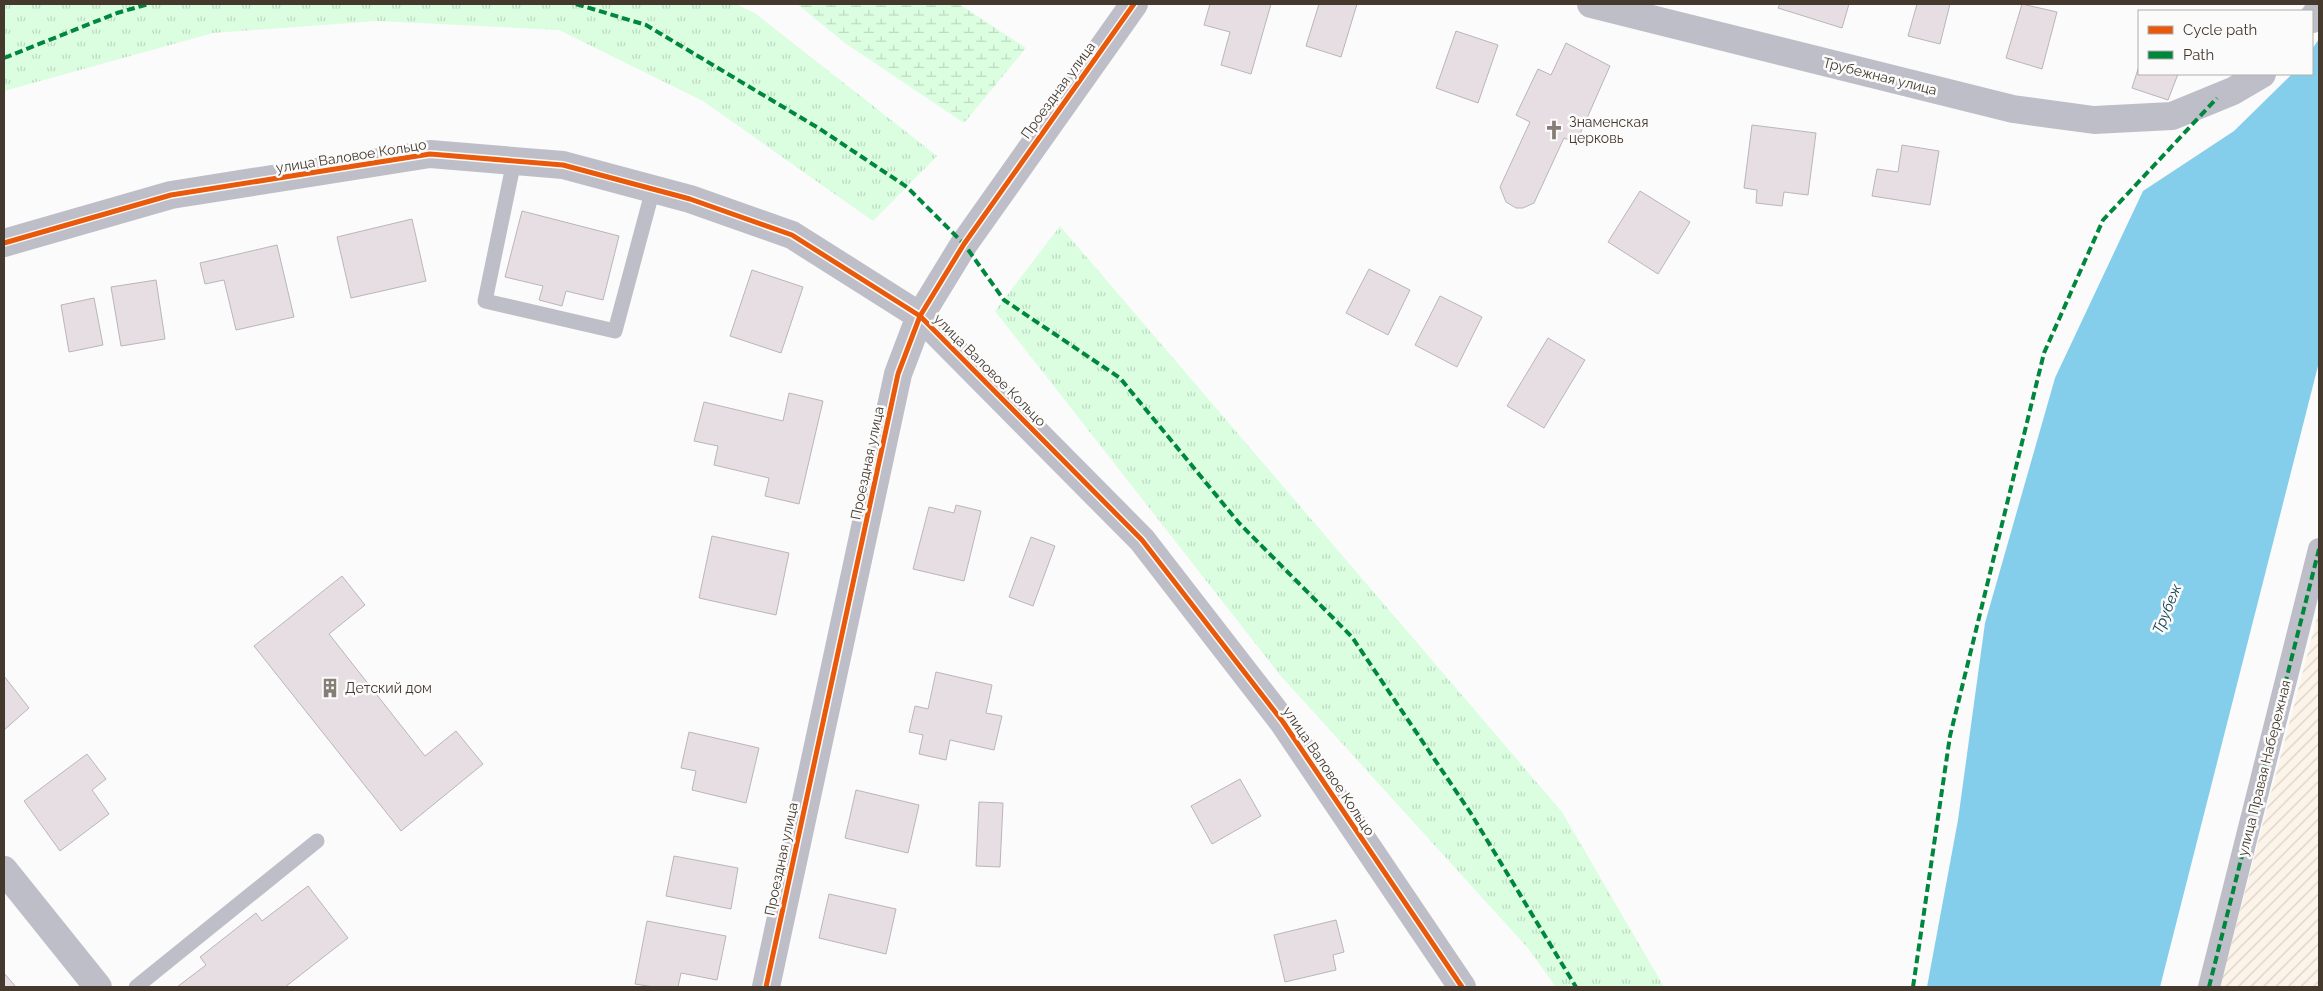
<svg xmlns="http://www.w3.org/2000/svg" width="2323" height="991" font-family="Raleway,sans-serif">
<style>
.industrial{fill:url(#industrial-furrows)}
.grass{fill:url(#grass-tufts)}
.wetland{fill:url(#wetland-marsh)}
.water{fill:#84ceec}
.building{fill:#e6dee2;stroke:#bbb5b8}
.lines{fill:none;stroke-linecap:round;stroke-linejoin:round}
.service{stroke:#bebec8;stroke-width:15}
.pedestrian{stroke:#bebec8;stroke-width:22}
.minor{stroke:#bebec8;stroke-width:28}
.tertiary{stroke:#bebec8;stroke-width:28}
.quiet{stroke:#00873e;stroke-width:4;stroke-dasharray:8 4;stroke-linecap:butt}
.cycleway-casing{stroke:#fbfbfb;stroke-width:8}
.cycleway{stroke:#e8590c;stroke-width:5}
.labels{text-anchor:middle;stroke-width:5;stroke-linejoin:round;paint-order:stroke}
.street-label{font-size:14px;fill:#45392e;stroke:#fbfbfb}
.poi-label{font-size:14px;fill:#45392e;stroke:#fbfbfb;text-anchor:start}
.water-label{font-size:15px;font-style:italic;fill:#0a3a4c;stroke:#fbfbfb}
</style>
<defs>
<pattern id="industrial-furrows" width="10" height="10" patternUnits="userSpaceOnUse" patternTransform="scale(1.25)"><rect width="10" height="10" fill="#fcf4e9"/><path d="M-1 1l2-2M0 10L10 0M9 11l2-2" fill="none" stroke="#d9d2c8"/></pattern>
<pattern id="grass-tufts" width="24" height="20" patternUnits="userSpaceOnUse" patternTransform="scale(1.25)"><rect width="24" height="20" fill="#dbfde0"/><path d="M3 7l-1-3M5 7V3M7 7l1-3M15 17l-1-3M17 17v-4M19 17l1-3" fill="none" stroke="#bddac0"/></pattern>
<pattern id="wetland-marsh" width="20" height="14" patternUnits="userSpaceOnUse" patternTransform="scale(1.25)"><rect width="20" height="14" fill="#dbfde0"/><path d="M1 5h8M5 5V1M11 12h8M15 12V8" fill="none" stroke="#bddac0"/></pattern>
</defs>
<rect width="100%" height="100%" fill="#fbfbfb"/>
<path class="industrial" d="M2319 610V987H2220Z"/>
<path class="grass" d="M4 4H736L756 14 937 156 873 221 703 101 559 30 378 21 213 33 4 91Z
M1060 226 1562 812 1664 987H1556L1527 947 1280 675 995 311Z"/>
<path class="wetland" d="M797 4H959L1026 48 964 123 845 43Z"/>
<path class="water" d="M2319 39V362L2160 987H1927L1958 820 1985 623 2055 378 2143 191 2234 131 2292 74H2312V49Z"/>
<path class="building" d="M1210 4H1271L1251 74 1221 65 1230 32 1204 25Z
M1319 4H1357L1341 57 1306 46Z
M1780 4H1849L1842 28 1778 8Z
M1917 4H1950L1940 44 1908 36Z
M2022 4 2057 12 2042 69 2006 58Z
M1456 31 1498 45 1478 103 1436 88Z
M1566 43 1610 66 1576 143 1564 138 1534 203 1523 208H1516L1506 202 1500 187 1530 122 1516 115 1538 69 1551 75Z
M2139 66V74H2178L2168 100 2132 88Z
M1752 125 1816 133 1808 195 1784 192 1782 206 1756 203 1757 190 1744 188Z
M1902 145 1939 151 1930 205 1872 196 1877 169 1898 172Z
M1640 191 1690 222 1658 274 1608 242Z
M522 211 619 236 603 300 566 291 562 306 539 300 543 286 505 277Z
M412 219 426 281 351 298 337 237Z
M277 245 294 317 236 330 224 280 205 284 200 263Z
M1369 269 1410 290 1388 335 1346 313Z
M752 270 803 287 781 353 730 336Z
M156 280 165 339 121 346 111 287Z
M1440 296 1482 317 1457 367 1415 345Z
M94 298 103 345 69 352 61 305Z
M1548 338 1585 360 1544 428 1507 406Z
M789 393 823 401 799 504 765 496 769 478 714 465 718 446 694 441 704 402 783 421Z
M956 505 981 511 964 581 913 569 929 507 954 513Z
M712 536 789 553 776 615 699 598Z
M1031 537 1055 546 1033 606 1009 597Z
M342 576 365 605 329 634 425 756 456 731 483 764 401 831 254 646Z
M936 672 992 685 986 713 1002 716 994 750 950 740 946 760 919 754 923 735 909 732 915 706 928 709Z
M4 676 29 708 4 730Z
M689 732 759 748 746 803 692 790 696 771 681 768Z
M87 754 106 779 92 790 109 814 60 851 24 801Z
M1240 779 1261 816 1212 844 1191 806Z
M856 790 919 805 908 853 845 838Z
M979 802 1003 803 1000 867 976 866Z
M674 856 738 868 731 909 666 896Z
M308 886 348 938 285 987H177L206 965 200 957 256 913 262 921Z
M829 894 896 909 886 954 819 938Z
M1336 920 1344 952 1333 955 1336 970 1285 982 1274 935Z
M647 921 726 936 717 980 681 973 678 987H654L635 984Z
M4 973 16 987H4Z"/>
<g class="lines">
<path class="service" d="M514 161 485 301 615 331 653 189
M136 987 317 841"/>
<path class="pedestrian" d="M2209 987 2319 549"/>
<path class="minor" d="M1591 4 2013 109 2094 120 2172 116 2233 91 2262 74
M2312 19 2319 10
M4 243 171 195 430 154 563 165 690 199 792 235 920 316 1142 540 1283 722 1462 987
M4 870 98 987"/>
<path class="tertiary" d="M766 987 898 374 920 316 964 244 1134 4"/>
<path class="quiet" d="M576 4 646 25 820 129 907 187 964 244 1004 300 1120 378 1239 523 1352 637 1470 812 1576 987
M4 58 117 13 149 4
M1913 987 1950 736 2044 353 2103 220 2217 98
M2209 987 2319 549"/>
<defs>
<path id="cycleway" d="M4 243 171 195 430 154 563 165 690 199 792 235 920 316 1142 540 1283 722 1462 987
M766 987 898 374 920 316 964 244 1134 4"/>
</defs>
<use href="#cycleway" class="cycleway-casing"/>
<use href="#cycleway" class="cycleway"/>
</g>
<defs>
<symbol id="church-bare" viewBox="-9 -9 18 18"><path d="M-1.2-6h2.4v3.5h3.3v2.4h-3.3V6h-2.4V-.1h-3.3v-2.4h3.3Z" fill="#857d76" stroke="#fbfbfb" stroke-width="2.5" paint-order="stroke"/></symbol>
<symbol id="building-bare" viewBox="-9 -9 18 18"><path d="M-4-6H4V6H1V3H-1V6H-4ZM-2.5-4.3h1.7v1.8h-1.7ZM.8-4.3h1.7v1.8H.8ZM-2.5-1h1.7V.8h-1.7ZM.8-1h1.7V.8H.8Z" fill="#857d76" stroke="#fbfbfb" stroke-width="2.5" paint-order="stroke"/></symbol>
</defs>
<g fill-rule="evenodd">
<use href="#church-bare" x="1540" y="116" width="28" height="28"/>
<use href="#building-bare" x="316" y="674" width="28" height="28"/>
</g>
<g class="labels">
<g class="street-label">
<text transform="translate(1880 76) rotate(14)" y="5">Трубежная улица</text>
<text transform="translate(1058 90) rotate(-54)" y="5">Проездная улица</text>
<text transform="translate(351 156) rotate(-9)" y="5">улица Валовое Кольцо</text>
<text transform="translate(990 370) rotate(45)" y="5">улица Валовое Кольцо</text>
<text transform="translate(867 463) rotate(-78)" y="5">Проездная улица</text>
<text transform="translate(2264 768) rotate(-76)" y="5">улица Правая Набережная</text>
<text transform="translate(1329 771) rotate(56)" y="5">улица Валовое Кольцо</text>
<text transform="translate(781 859) rotate(-78)" y="5">Проездная улица</text>
</g>
<g class="poi-label">
<text x="1569" y="127">Знаменская<tspan x="1569" dy="16">церковь</tspan></text>
<text x="345" y="693">Детский дом</text>
</g>
<g class="water-label">
<text transform="translate(2167 609) rotate(-68)" y="5">Трубеж</text>
</g>
</g>
<rect width="2323" height="991" fill="none" stroke="#45392e" stroke-width="10"/>
<rect x="2138" y="10" width="175" height="65" fill="#fbfbfb" stroke="#b2ada9"/>
<rect x="2148" y="26" width="25" height="8" fill="#e8590c" stroke="#b2ada9"/>
<text x="2183" y="35" font-size="15" fill="#45392e">Cycle path</text>
<rect x="2148" y="51" width="25" height="8" fill="#00873e" stroke="#b2ada9"/>
<text x="2183" y="60" font-size="15" fill="#45392e">Path</text>
</svg>
